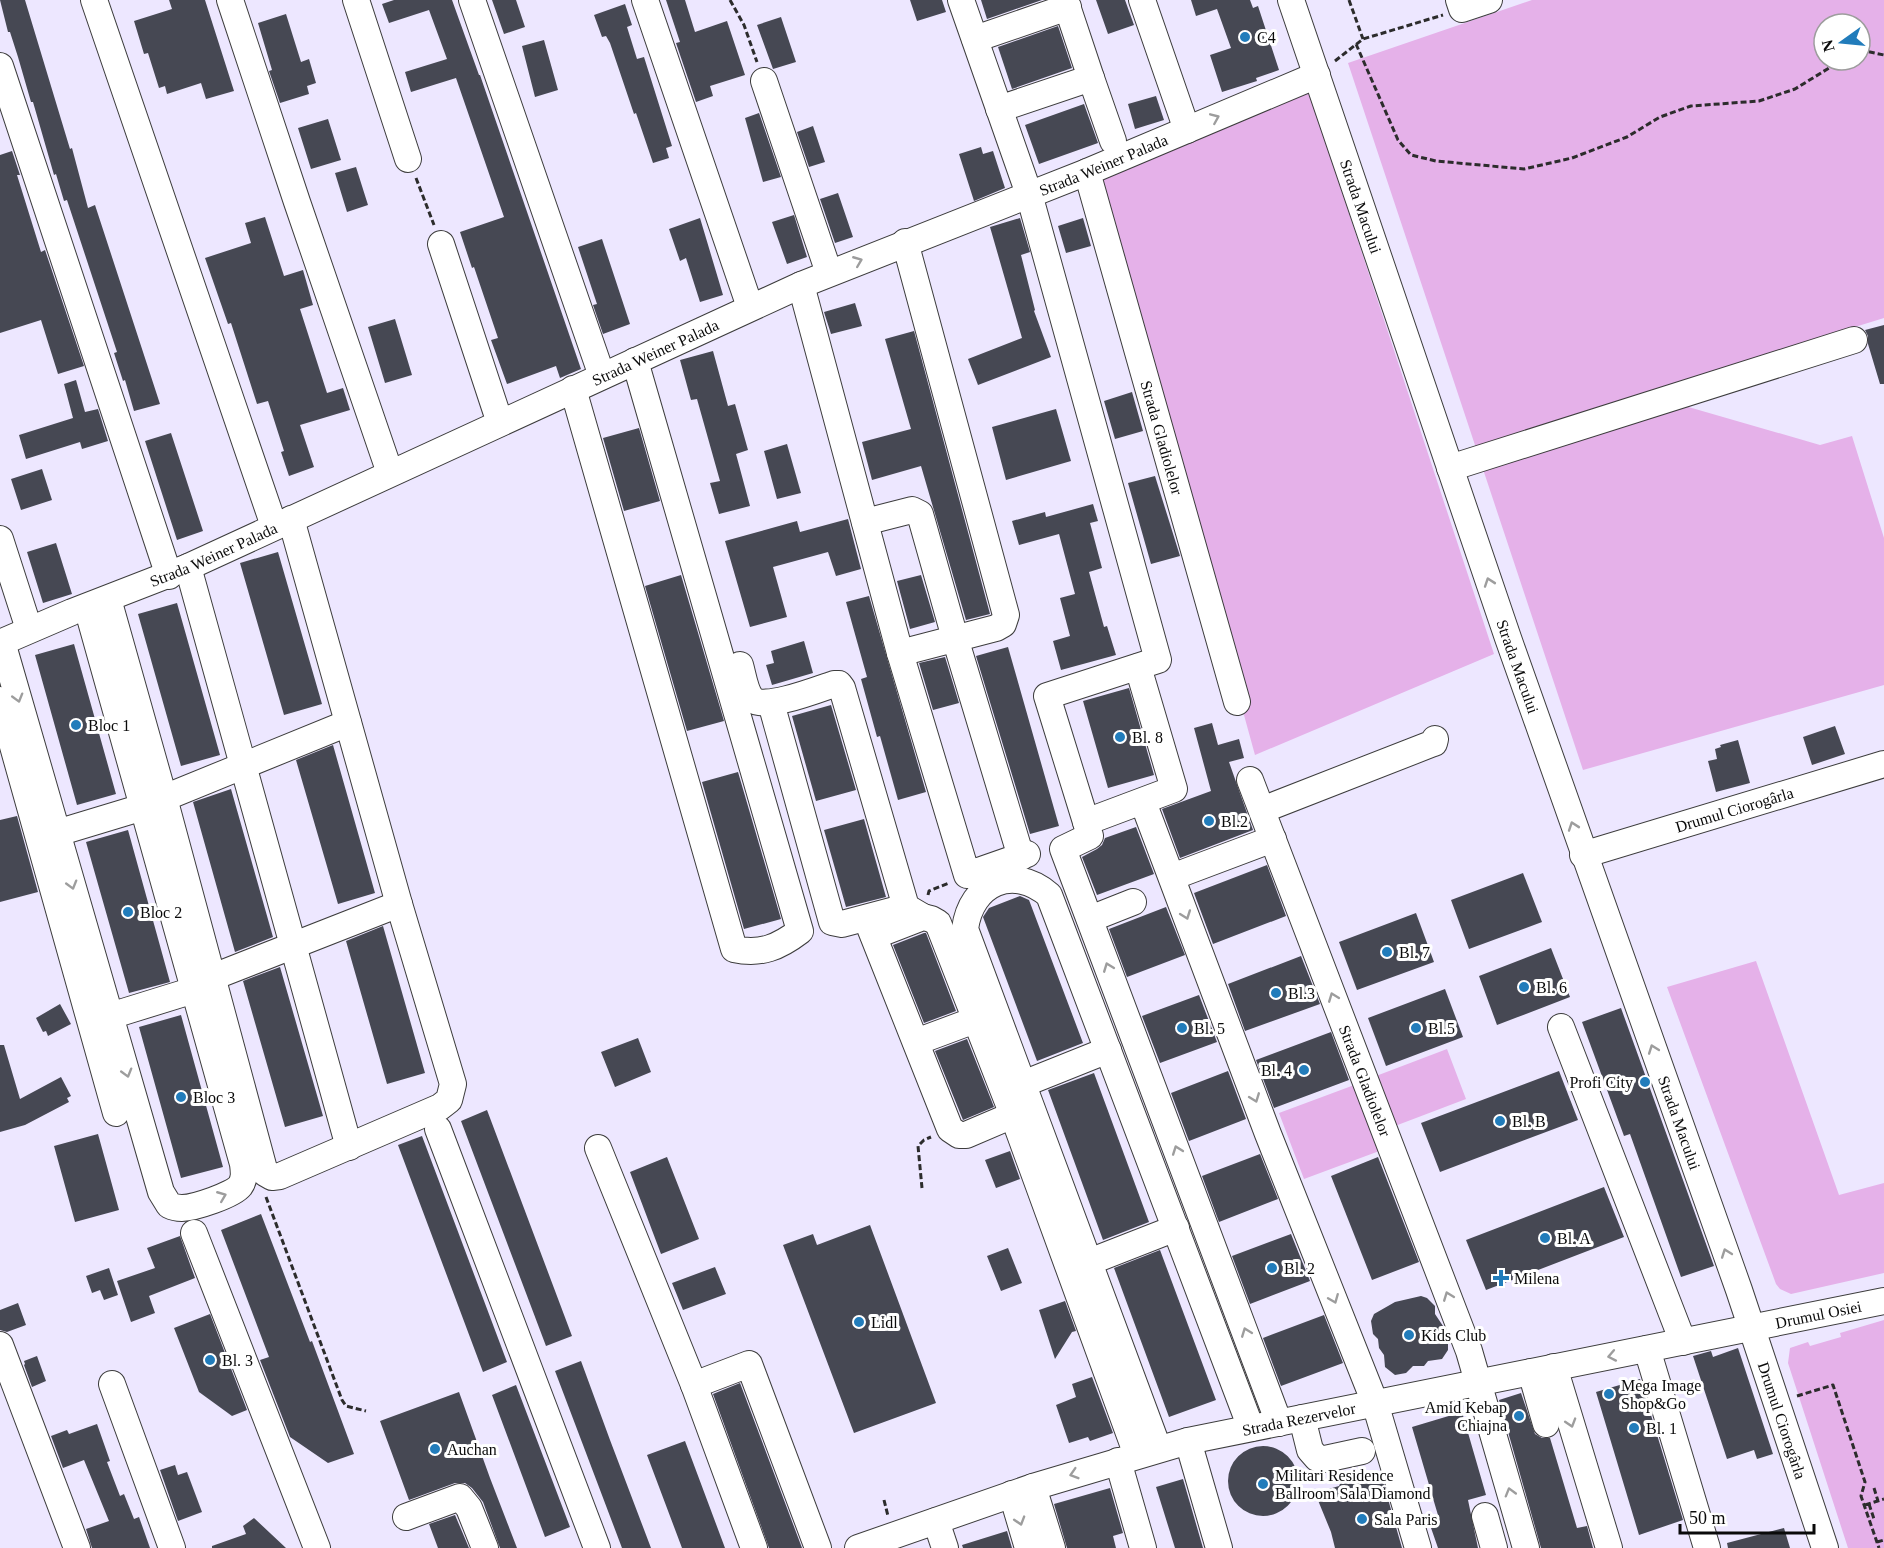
<svg xmlns="http://www.w3.org/2000/svg" width="1884" height="1548" font-family="'Times New Roman',serif">
<style>
.green{fill:#e5b1e9;fill-rule:evenodd}
.building{fill:#464853}
.lines{fill:none;stroke-linecap:round;stroke-linejoin:round}
.minor-casing{stroke:#3d3d3d;stroke-width:28}
.path{stroke:#2c2c2c;stroke-width:3;stroke-dasharray:6 3;stroke-linecap:butt}
.minor{stroke:#fff;stroke-width:26}
.oneway{stroke:#9d9d9d}
.poi-dot{fill:#217cbb;stroke:#fff;stroke-width:2}
.labels{text-anchor:middle;stroke-width:6;stroke-linejoin:round;paint-order:stroke}
.poi-label{font-size:16px;fill:#0a0a0a;stroke:#fff;text-anchor:start}
.street-label{font-size:16px;fill:#0a0a0a;stroke:#fff}
</style>
<rect width="100%" height="100%" fill="#ede7ff"/>
<path class="green" d="M1532 0H1884V318L1671 384 1678 404 1820 445 1852 436 1884 538V685L1583 770 1348 63ZM1824 24H1860V60H1824Z
M1308 89 1494 654 1255 755 1096 177Z
M1756 961 1839 1195 1884 1183V1273L1791 1294 1780 1289 1776 1284 1667 987Z
M1447 1049 1466 1099 1395 1126 1376 1076Z
M1357 1084 1382 1150 1304 1179 1279 1113Z
M1884 1320V1548H1848L1788 1363 1790 1348 1808 1342 1810 1346 1841 1337 1840 1333Z"/>
<path class="building" d="M0 0H25L70 149 72 148 88 208 95 205 160 404 134 411 125 380 123 381 114 353 117 352 67 200 64 201 56 174 54 175 33 102H31L18 57 10 32H8Z
M169 0H205L234 91 206 99 201 83 167 94 165 86 159 88 148 53 144 54 134 21 172 9Z
M394 0H452L479 75H480L581 369 560 378 556 366 507 384 491 340 498 338 474 267 472 268 460 232 504 217 456 78 411 92 405 72 447 59 429 10 389 23 382 4Z
M492 0H516L525 27 504 34Z
M666 0H685L695 32 727 21 745 75 710 86 713 96 696 102 676 43 680 42Z
M910 0H942L946 12 917 21Z
M981 0H1042L987 19Z
M1096 0H1125L1134 25 1108 34Z
M1191 0H1250L1253 8 1258 6 1279 70 1256 78 1257 81 1222 92 1210 55 1231 48 1217 9 1196 16Z
M625 4 632 25 627 27 637 59 644 57 672 146 666 148 669 158 653 163 636 113 634 114 610 43 606 36 602 37 594 15Z
M286 14 301 62 309 59 316 83 307 86 309 94 280 103 269 71 272 70 258 23Z
M781 17 796 62 773 69 757 25Z
M1058 26 1072 68 1012 89 998 47Z
M544 40 558 90 535 97 522 46Z
M1156 96 1164 120 1135 129 1128 104Z
M1084 104 1098 143 1039 164 1025 125Z
M759 113 781 177 763 182 745 118Z
M328 119 341 160 311 169 298 128Z
M813 126 825 162 809 167 797 132Z
M981 147 983 154 993 151 1005 188 974 201 959 154Z
M12 151 20 175H17L41 252 45 250 84 366 58 374 41 320 0 333V155Z
M356 167 368 205 347 212 335 173Z
M838 193 853 237 835 243 820 199Z
M794 215 807 257 787 264 772 222Z
M265 217 284 276 303 270 313 305 300 309 327 393 343 388 350 410 300 425 314 467 289 476 281 452 284 451 268 401 257 404 231 323 228 324 205 258 251 243 245 223Z
M700 218 723 295 700 302 686 258 680 261 669 229Z
M1020 218 1030 252 1021 255 1035 310 1034 311 1051 357 978 385 968 359 1022 338 990 227Z
M1083 218 1091 246 1066 253 1058 226Z
M602 239 630 324 603 334 593 305 597 304 578 247Z
M855 303 862 326 831 334 824 312Z
M395 319 412 375 385 383 368 327Z
M1884 325V384H1880L1868 344V336L1865 330Z
M914 331 990 614 966 620 921 466 872 480 862 442 911 429 885 339Z
M713 351 728 406 735 404 748 450 736 454 750 506 719 514 710 483 720 481 697 399 691 400 680 360Z
M76 380 85 412 98 409 108 441 82 449 80 442 26 459 19 435 73 418 64 384Z
M1132 392 1143 431 1115 439 1104 401Z
M1056 409 1071 461 1006 480 992 427Z
M639 428 660 501 624 511 603 438Z
M171 433 203 531 177 540 145 441Z
M787 444 801 493 777 499 764 451Z
M42 469 52 500 21 510 11 479Z
M1155 476 1180 556 1151 564 1128 483Z
M1093 504 1098 521 1090 523 1102 568 1089 572 1104 627 1107 626 1116 655 1061 670 1053 641 1070 636 1060 598 1075 594 1059 534 1019 545 1012 521 1045 512 1046 517Z
M848 519 861 569 836 576 828 552 773 567 787 617 750 627 725 541 797 521 800 532Z
M56 543 72 594 43 603 27 552Z
M278 552 322 704 284 715 240 563Z
M681 575 724 721 687 731 645 586Z
M921 575 935 622 910 629 897 581Z
M869 596 926 792 898 800 880 736 877 737 861 679 867 677 846 602Z
M177 603 220 755 181 766 138 614Z
M804 641 813 673 772 685 766 665 774 663 771 651Z
M74 644 116 794 77 805 35 655Z
M1008 647 1059 826 1030 834 976 656Z
M945 657 959 703 933 710 919 663Z
M1129 688 1154 775 1108 788 1083 701Z
M831 705 856 790 816 801 792 716Z
M1212 723 1218 745 1239 739 1244 758 1229 762 1253 830 1180 858 1162 809 1211 791 1194 728Z
M1835 726 1845 754 1812 765 1803 737Z
M1738 740 1750 783 1716 792 1708 761 1717 759 1715 749 1721 747 1720 745Z
M333 745 375 893 338 904 296 760Z
M738 772 781 919 744 929 702 782Z
M231 789 273 937 235 952 193 802Z
M17 816 38 892 0 902V820Z
M864 819 886 897 846 907 824 830Z
M1136 827 1154 874 1097 895 1082 857 1097 849 1102 845 1105 838Z
M128 830 170 982 129 993 86 842Z
M1267 865 1286 916 1213 944 1194 893Z
M1523 873 1542 922 1469 949 1451 900Z
M1020 896 1029 900 1083 1043 1037 1061 983 917 989 908Z
M1166 907 1185 955 1127 977 1109 929Z
M1416 913 1434 962 1357 990 1339 942Z
M383 926 425 1073 387 1084 346 941Z
M924 933H926L956 1011 924 1023 893 945Z
M1551 948 1570 997 1497 1025 1479 976Z
M1301 956 1320 1004 1245 1031 1228 984Z
M280 967 323 1116 285 1127 243 981Z
M1445 989 1463 1037 1386 1066 1368 1018Z
M1199 995 1217 1042 1160 1063 1142 1016Z
M60 1004 71 1024 48 1036 46 1031 43 1032 36 1018Z
M1621 1008 1714 1266 1681 1277 1630 1134 1624 1136 1582 1022Z
M181 1015 223 1167 181 1178 139 1027Z
M1331 1032 1349 1080 1274 1108 1256 1060Z
M638 1038 651 1072 615 1087 601 1052Z
M967 1039 994 1107 963 1120 935 1051Z
M0 1045H4L20 1099 61 1077 71 1096 67 1098 69 1102 25 1125 0 1132Z
M1228 1071 1246 1119 1189 1141 1171 1093Z
M1559 1071 1578 1120 1440 1172 1421 1123Z
M1094 1073 1149 1222 1103 1240 1048 1090Z
M487 1110 572 1336 546 1346 461 1121Z
M98 1134 119 1210 75 1222 54 1146Z
M422 1136 507 1362 483 1372 398 1145Z
M1010 1151 1020 1179 996 1188 985 1160Z
M1260 1154 1278 1199 1219 1222 1202 1176Z
M667 1157 699 1239 661 1254 630 1172Z
M1378 1157 1419 1262 1372 1280 1331 1176Z
M1604 1187 1624 1237 1486 1290 1466 1240Z
M261 1214 310 1342 312 1341 354 1454 328 1463 290 1437 260 1360 269 1357 221 1230Z
M870 1225 936 1403 854 1433 783 1245 813 1234 817 1245Z
M1291 1234 1310 1281 1250 1304 1232 1256Z
M180 1236 195 1278 149 1296 155 1313 131 1322 117 1281 155 1268 147 1248Z
M1008 1248 1022 1283 1001 1291 987 1256Z
M1160 1250 1216 1400 1169 1417 1114 1268Z
M715 1267 726 1294 683 1310 672 1283Z
M109 1268 118 1295 104 1300 100 1290 92 1293 86 1276Z
M1421 1296 1427 1298 1435 1306V1314L1443 1326 1444 1336 1448 1343V1350L1442 1359 1428 1361 1424 1366H1413L1406 1373 1395 1375 1385 1367 1384 1355 1379 1348 1378 1339 1373 1334 1371 1321 1374 1314 1395 1302Z
M1065 1301 1076 1331 1072 1332 1055 1359 1039 1310Z
M18 1303 26 1325 7 1332 0 1330V1310Z
M210 1314 247 1410 232 1416 199 1392 174 1328Z
M1324 1315 1343 1363 1281 1386 1263 1338Z
M1738 1348 1773 1454 1757 1459 1754 1450 1727 1459 1693 1356 1711 1351 1713 1357Z
M37 1356 46 1381 32 1387 24 1365 25 1364 24 1361Z
M581 1361 610 1440 651 1548H622L555 1371Z
M1092 1377 1113 1433 1090 1441 1088 1437 1069 1443 1056 1405 1076 1397 1072 1384Z
M1640 1379 1683 1520 1639 1535 1596 1392Z
M740 1383 802 1548H769L713 1394Z
M516 1385 570 1527 545 1537 492 1395Z
M459 1392 490 1478 517 1548H500L483 1502 472 1488 465 1483H455L409 1500 380 1421Z
M1521 1393 1535 1434 1542 1438H1550L1577 1528 1587 1526 1593 1548H1541L1499 1400Z
M1462 1412 1486 1495 1468 1500 1478 1548H1438L1430 1525 1440 1522 1412 1427Z
M97 1424 110 1461 107 1462 120 1496 124 1494 134 1519 139 1517 150 1548H92L86 1529 109 1521 84 1460 63 1468 51 1436 67 1430 69 1434Z
M685 1441 725 1548H682L647 1455Z
M1228 1481a35 35 0 1 1 70 0a35 35 0 1 1-70 0Z
M175 1465 178 1475 187 1472 202 1512 178 1521 160 1470Z
M1366 1471 1382 1478 1402 1548H1335L1331 1532 1315 1493 1339 1486 1343 1478 1353 1472Z
M1183 1479 1203 1548H1175L1156 1487Z
M1110 1488 1123 1533 1113 1536 1116 1548H1067L1054 1504Z
M455 1515 469 1548H438L429 1524Z
M254 1518 286 1548H212V1546L246 1534 243 1526Z
M1784 1528 1790 1548H1728L1727 1543Z
M1007 1531 1012 1548H963L962 1545Z"/>
<g class="lines">
<defs>
<g id="minor">
<path d="M94 0 274 526"/>
<path d="M230 0 297 202 390 473"/>
<path d="M356 0 408 159"/>
<path d="M472 0 602 376"/>
<path d="M645 0 750 307"/>
<path d="M961 0 1029 194 1158 660 1047 696 1086 822"/>
<path d="M1142 0 1187 130"/>
<path id="s1" d="M1291 0 1508 638 1739 1290 1825 1548"/>
<path d="M1459 0 1462 9 1489 0"/>
<path d="M975 39 1068 7"/>
<path d="M0 66 169 576"/>
<path d="M1091 78 1113 141"/>
<path d="M764 81 829 273"/>
<path d="M999 109 1091 78 1065 0"/>
<path id="s2" d="M1087 172 1237 702"/>
<path d="M441 244 500 423"/>
<path d="M801 285 900 653 967 875 1027 854"/>
<path d="M573 389 734 949C761 955 779 947 800 931L635 361"/>
<path d="M1450 468 1854 340"/>
<path d="M865 522 912 510 920 514 955 638 1021 857"/>
<path d="M0 539 29 629"/>
<path d="M188 567 349 1147"/>
<path d="M108 599 164 798 265 1173 272 1177 280 1176 440 1107 449 1100 453 1084 399 904 291 519"/>
<path d="M2 642 161 1192 169 1205C173 1207 178 1208 182 1208 194 1208 233 1195 240 1186 245 1179 244 1172 243 1164L87 607"/>
<path id="s3" d="M0 643 72 612 188 567 801 285 1087 172 1317 75"/>
<path d="M900 653 996 628 1003 624 1006 615 905 242"/>
<path d="M740 665C743 675 745 693 753 700 765 710 819 689 834 684H839L842 688 906 907 923 917"/>
<path d="M1138 667 1174 789 1086 822 1090 836 1063 849 1279 1423"/>
<path d="M0 700 116 1113"/>
<path d="M771 703 832 922 842 924 906 907"/>
<path id="s4" d="M1250 780 1469 1351 1526 1548"/>
<path d="M164 798 348 723"/>
<path d="M1143 802 1268 1134 1375 1403 1418 1548"/>
<path d="M1262 810 1431 744 1434 743 1435 739"/>
<path d="M57 833 143 807"/>
<path id="s5" d="M1583 855 1884 764"/>
<path d="M1172 877 1273 839"/>
<path d="M1090 919 1133 902"/>
<path d="M867 920 950 1129 959 1135H966L1013 1115"/>
<path d="M874 936 923 917 931 919 938 923 1013 1115 1137 1455"/>
<path d="M213 977 399 904"/>
<path d="M110 1016 194 990"/>
<path d="M1561 1027 1683 1342"/>
<path d="M916 1042 975 1020"/>
<path d="M1023 1084 1108 1050"/>
<path d="M438 1129 597 1548"/>
<path d="M598 1148 694 1385 754 1548"/>
<path d="M194 1233 317 1548"/>
<path d="M1089 1262 1176 1228"/>
<path d="M0 1345 77 1548"/>
<path d="M1647 1349 1707 1548"/>
<path d="M1554 1367 1609 1548"/>
<path d="M1531 1372 1546 1424"/>
<path d="M112 1384 172 1548"/>
<path d="M694 1385 749 1364 818 1548"/>
<path d="M1302 1418 1310 1450 1317 1458 1325 1459 1362 1451"/>
<path d="M1188 1441 1219 1548"/>
<path d="M1158 1448 965 929C971 883 1013 864 1049 895L1251 1428"/>
<path d="M1118 1461 1143 1548"/>
<path d="M1033 1487 1052 1548"/>
<path d="M1012 1494 1028 1548"/>
<path d="M1485 1516 1494 1548"/>
<path d="M406 1517 460 1497 469 1508 485 1548"/>
<path d="M936 1521 945 1548"/>
<path id="s6" d="M858 1548 1033 1487 1188 1441 1884 1301"/>
</g>
</defs>
<use href="#minor" class="minor-casing"/>
<path class="path" d="M730 0 744 25 757 62
M1349 0 1363 39
M1356 44 1398 140 1411 155 1436 161 1524 169 1572 158 1627 137 1660 117 1691 106 1759 101 1795 89 1842 60
M1860 50 1884 55
M1335 61 1363 39 1443 15
M416 178 434 225
M928 895 929 891 949 883
M922 1188 918 1146 924 1140 931 1137
M266 1197 342 1400 346 1406 366 1411
M1797 1396 1833 1385 1865 1482 1861 1496 1879 1548
M1874 1488 1878 1501
M884 1500 888 1516
M1869 1504 1874 1519
M1865 1505 1884 1499
M1877 1542 1884 1540"/>
<use href="#minor" class="minor"/>
</g>
<defs><path id="oneway-chevron" d="M-2-3.5L2.5 0L-2 3.5" fill="none" stroke-width="1.6" stroke-linecap="round" stroke-linejoin="round" transform="scale(1.5)"/></defs>
<g class="oneway">
<use href="#oneway-chevron" transform="translate(1215 118) rotate(-23)"/>
<use href="#oneway-chevron" transform="translate(858 261) rotate(-22)"/>
<use href="#oneway-chevron" transform="translate(1489 582) rotate(-109)"/>
<use href="#oneway-chevron" transform="translate(18 698) rotate(74)"/>
<use href="#oneway-chevron" transform="translate(1573 826) rotate(-109)"/>
<use href="#oneway-chevron" transform="translate(72 885) rotate(74)"/>
<use href="#oneway-chevron" transform="translate(1186 915) rotate(70)"/>
<use href="#oneway-chevron" transform="translate(1108 967) rotate(-111)"/>
<use href="#oneway-chevron" transform="translate(1333 997) rotate(-111)"/>
<use href="#oneway-chevron" transform="translate(1653 1049) rotate(-110)"/>
<use href="#oneway-chevron" transform="translate(127 1073) rotate(74)"/>
<use href="#oneway-chevron" transform="translate(1255 1098) rotate(69)"/>
<use href="#oneway-chevron" transform="translate(1177 1150) rotate(-110)"/>
<use href="#oneway-chevron" transform="translate(222 1196) rotate(-22)"/>
<use href="#oneway-chevron" transform="translate(1726 1253) rotate(-110)"/>
<use href="#oneway-chevron" transform="translate(1448 1296) rotate(-111)"/>
<use href="#oneway-chevron" transform="translate(1334 1299) rotate(68)"/>
<use href="#oneway-chevron" transform="translate(1246 1332) rotate(-111)"/>
<use href="#oneway-chevron" transform="translate(1612 1356) rotate(169)"/>
<use href="#oneway-chevron" transform="translate(1571 1423) rotate(73)"/>
<use href="#oneway-chevron" transform="translate(1074 1474) rotate(163)"/>
<use href="#oneway-chevron" transform="translate(1510 1492) rotate(-106)"/>
<use href="#oneway-chevron" transform="translate(1020 1521) rotate(73)"/>
</g>
<g class="poi-dot">
<circle cx="1245" cy="37" r="6"/>
<circle cx="76" cy="725" r="6"/>
<circle cx="1120" cy="737" r="6"/>
<circle cx="1209" cy="821" r="6"/>
<circle cx="128" cy="912" r="6"/>
<circle cx="1387" cy="952" r="6"/>
<circle cx="1524" cy="987" r="6"/>
<circle cx="1276" cy="993" r="6"/>
<circle cx="1182" cy="1028" r="6"/>
<circle cx="1416" cy="1028" r="6"/>
<circle cx="1304" cy="1070" r="6"/>
<circle cx="1645" cy="1082" r="6"/>
<circle cx="181" cy="1097" r="6"/>
<circle cx="1500" cy="1121" r="6"/>
<circle cx="1545" cy="1238" r="6"/>
<circle cx="1272" cy="1268" r="6"/>
<path d="M1498 1269h6v6h6v6h-6v6h-6v-6h-6v-6h6z"/>
<circle cx="859" cy="1322" r="6"/>
<circle cx="1409" cy="1335" r="6"/>
<circle cx="210" cy="1360" r="6"/>
<circle cx="1609" cy="1394" r="6"/>
<circle cx="1519" cy="1416" r="6"/>
<circle cx="1634" cy="1428" r="6"/>
<circle cx="435" cy="1449" r="6"/>
<circle cx="1263" cy="1484" r="6"/>
<circle cx="1362" cy="1519" r="6"/>
</g>
<g class="labels">
<g class="poi-label">
<text x="1257" y="43">C4</text>
<text x="88" y="731">Bloc 1</text>
<text x="1132" y="743">Bl. 8</text>
<text x="1221" y="827">Bl.2</text>
<text x="140" y="918">Bloc 2</text>
<text x="1399" y="958">Bl. 7</text>
<text x="1536" y="993">Bl. 6</text>
<text x="1288" y="999">Bl.3</text>
<text x="1194" y="1034">Bl. 5</text>
<text x="1428" y="1034">Bl.5</text>
<text x="1292" y="1076" text-anchor="end">Bl. 4</text>
<text x="1633" y="1088" text-anchor="end">Profi City</text>
<text x="193" y="1103">Bloc 3</text>
<text x="1512" y="1127">Bl. B</text>
<text x="1557" y="1244">Bl. A</text>
<text x="1284" y="1274">Bl. 2</text>
<text x="1514" y="1284">Milena</text>
<text x="871" y="1328">Lidl</text>
<text x="1421" y="1341">Kids Club</text>
<text x="222" y="1366">Bl. 3</text>
<text x="1621" y="1391">Mega Image<tspan x="1621" dy="18">Shop&amp;Go</tspan></text>
<text x="1507" y="1413" text-anchor="end">Amid Kebap<tspan x="1507" dy="18">Chiajna</tspan></text>
<text x="1646" y="1434">Bl. 1</text>
<text x="447" y="1455">Auchan</text>
<text x="1275" y="1481">Militari Residence<tspan x="1275" dy="18">Ballroom Sala Diamond</tspan></text>
<text x="1374" y="1525">Sala Paris</text>
</g>
<g class="street-label">
<text dy="6" stroke="none"><textPath href="#s3" startOffset="1203">Strada Weiner Palada</textPath></text>
<text dy="6" stroke="none"><textPath href="#s1" startOffset="218">Strada Macului</textPath></text>
<text dy="6" stroke="none"><textPath href="#s3" startOffset="717">Strada Weiner Palada</textPath></text>
<text dy="6" stroke="none"><textPath href="#s2" startOffset="276">Strada Gladiolelor</textPath></text>
<text dy="6" stroke="none"><textPath href="#s3" startOffset="231">Strada Weiner Palada</textPath></text>
<text dy="6" stroke="none"><textPath href="#s1" startOffset="704">Strada Macului</textPath></text>
<text dy="6" stroke="none"><textPath href="#s5" startOffset="158">Drumul Ciorogârla</textPath></text>
<text dy="6" stroke="none"><textPath href="#s4" startOffset="322">Strada Gladiolelor</textPath></text>
<text dy="6" stroke="none"><textPath href="#s1" startOffset="1188">Strada Macului</textPath></text>
<text dy="6" stroke="none"><textPath href="#s6" startOffset="990">Drumul Osiei</textPath></text>
<text dy="6" stroke="none"><textPath href="#s6" startOffset="460">Strada Rezervelor</textPath></text>
<text dy="6" stroke="none"><textPath href="#s1" startOffset="1503">Drumul Ciorogârla</textPath></text>
</g>
</g>
<g transform="translate(1842 42) rotate(255)"><circle r="28" fill="#ffffff" stroke="#9d9d9d" stroke-width="1.5"/>
<path d="M0-4.5L10 22L0 15L-10 22Z" fill="#217cbb"/>
<text y="-9" font-size="16" font-weight="bold" text-anchor="middle" fill="#0a0a0a">N</text>
</g>
<path d="M1680 1524v9h134v-9" fill="none" stroke="#0a0a0a" stroke-width="3"/>
<text x="1689" y="1524" font-size="18" fill="#0a0a0a" stroke="#ffffff" stroke-width="4.5" paint-order="stroke">50 m</text>
</svg>
